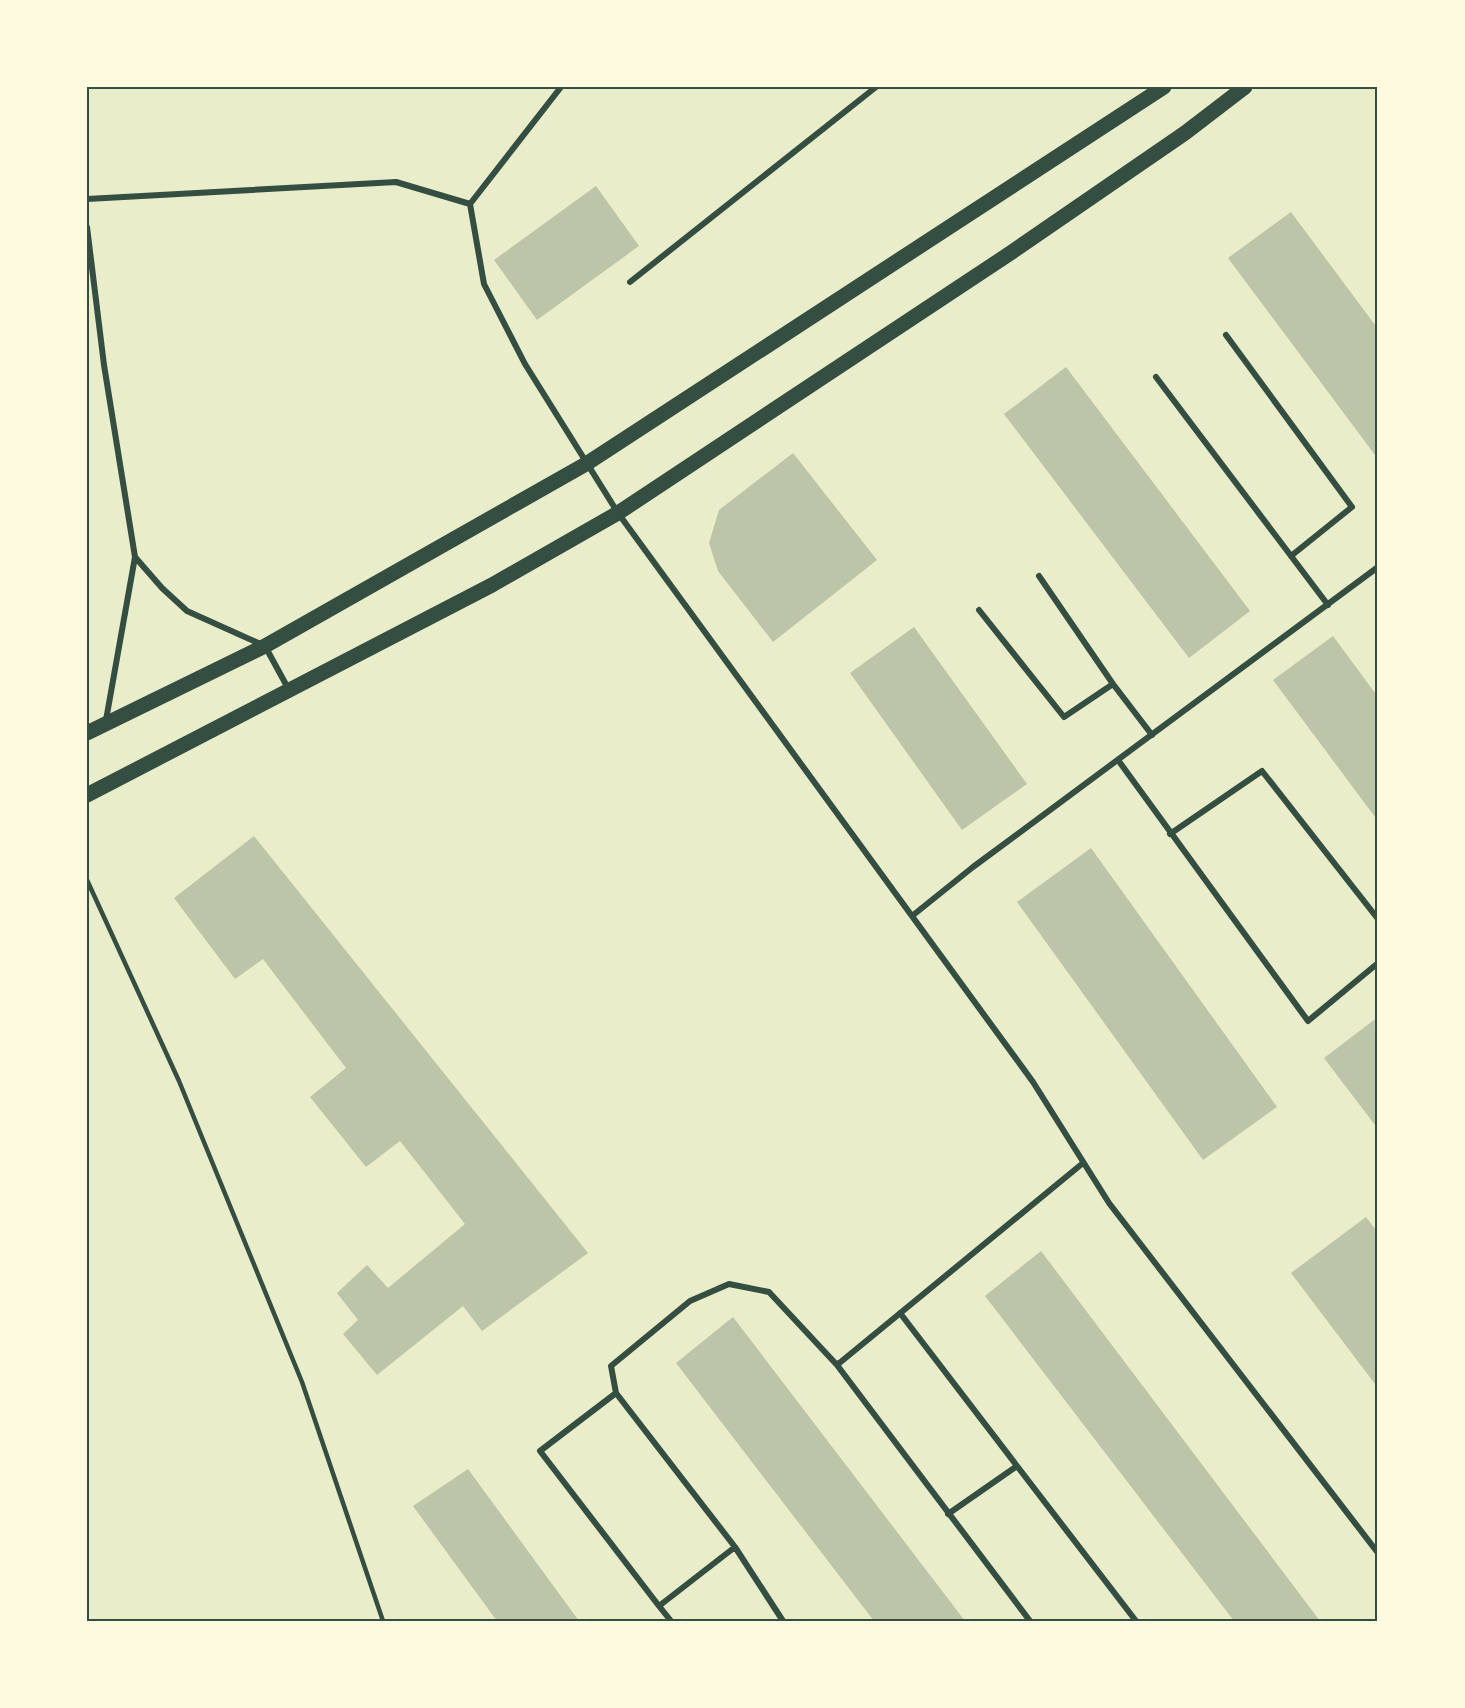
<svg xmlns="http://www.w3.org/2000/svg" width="1465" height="1708" font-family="Raleway,sans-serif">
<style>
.building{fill:#bcc5a7}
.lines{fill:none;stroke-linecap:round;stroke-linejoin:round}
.service{stroke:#344e41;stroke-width:4.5}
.minor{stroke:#344e41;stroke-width:6}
.primary{stroke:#344e41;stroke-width:15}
.neatline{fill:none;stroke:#344e41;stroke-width:2}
</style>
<rect width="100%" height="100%" fill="#e9edc9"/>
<path class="building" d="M596 186 639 246 537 320 494 260Z
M1291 212 1378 329V459L1228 258Z
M1066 367 1250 611 1189 658 1004 414Z
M793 453 877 560 773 642 718 571 709 543 719 510Z
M914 627 1027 784 962 830 850 673Z
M1333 636 1378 697V821L1273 680Z
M254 836 588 1253 482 1331 463 1306 377 1375 343 1334 358 1320 337 1293 367 1265 388 1288 465 1224 400 1141 366 1167 310 1097 346 1068 263 959 235 979 174 898Z
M1091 848 1277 1107 1203 1160 1017 902Z
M1378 1017V1129L1324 1058Z
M1366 1217 1378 1233V1388L1291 1273Z
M1041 1251 1320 1621H1234L985 1296Z
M733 1317 965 1621H874L676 1363Z
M468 1469 579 1621H497L413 1506Z"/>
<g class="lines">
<path class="service" d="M87 880 179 1081 302 1382 383 1621"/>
<path class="minor" d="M561 87 470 204 484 284 525 364 618 513 1033 1082 1109 1203 1378 1553
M87 199 396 182 470 204
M87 227 104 365 135 557 106 720
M630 282 876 87
M1226 335 1352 507 1291 556
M1156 377 1328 605
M135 557 162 588 187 611 265 646 289 690
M1039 576 1113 684 1152 735
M979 610 1064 717 1113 684
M1118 760 1308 1021 1378 963
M1170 834 1262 771 1378 919
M912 916 973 867 1378 567
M898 1315 900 1313 1017 1466
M839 1363 837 1365 1030 1621
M616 1393 540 1451 659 1606 735 1547
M948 1514 1017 1466 1136 1621
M659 1606 671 1621
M783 1621 735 1547 616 1393 611 1366 690 1301 729 1284 769 1292 837 1365 1083 1163"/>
<path class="primary" d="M87 733 265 646 586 464 1164 87
M87 795 492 585 618 513 1009 254 1185 133 1245 87"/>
</g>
<rect width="1465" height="1708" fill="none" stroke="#fefae0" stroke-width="177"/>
<rect x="88" y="88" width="1288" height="1532" class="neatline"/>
</svg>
